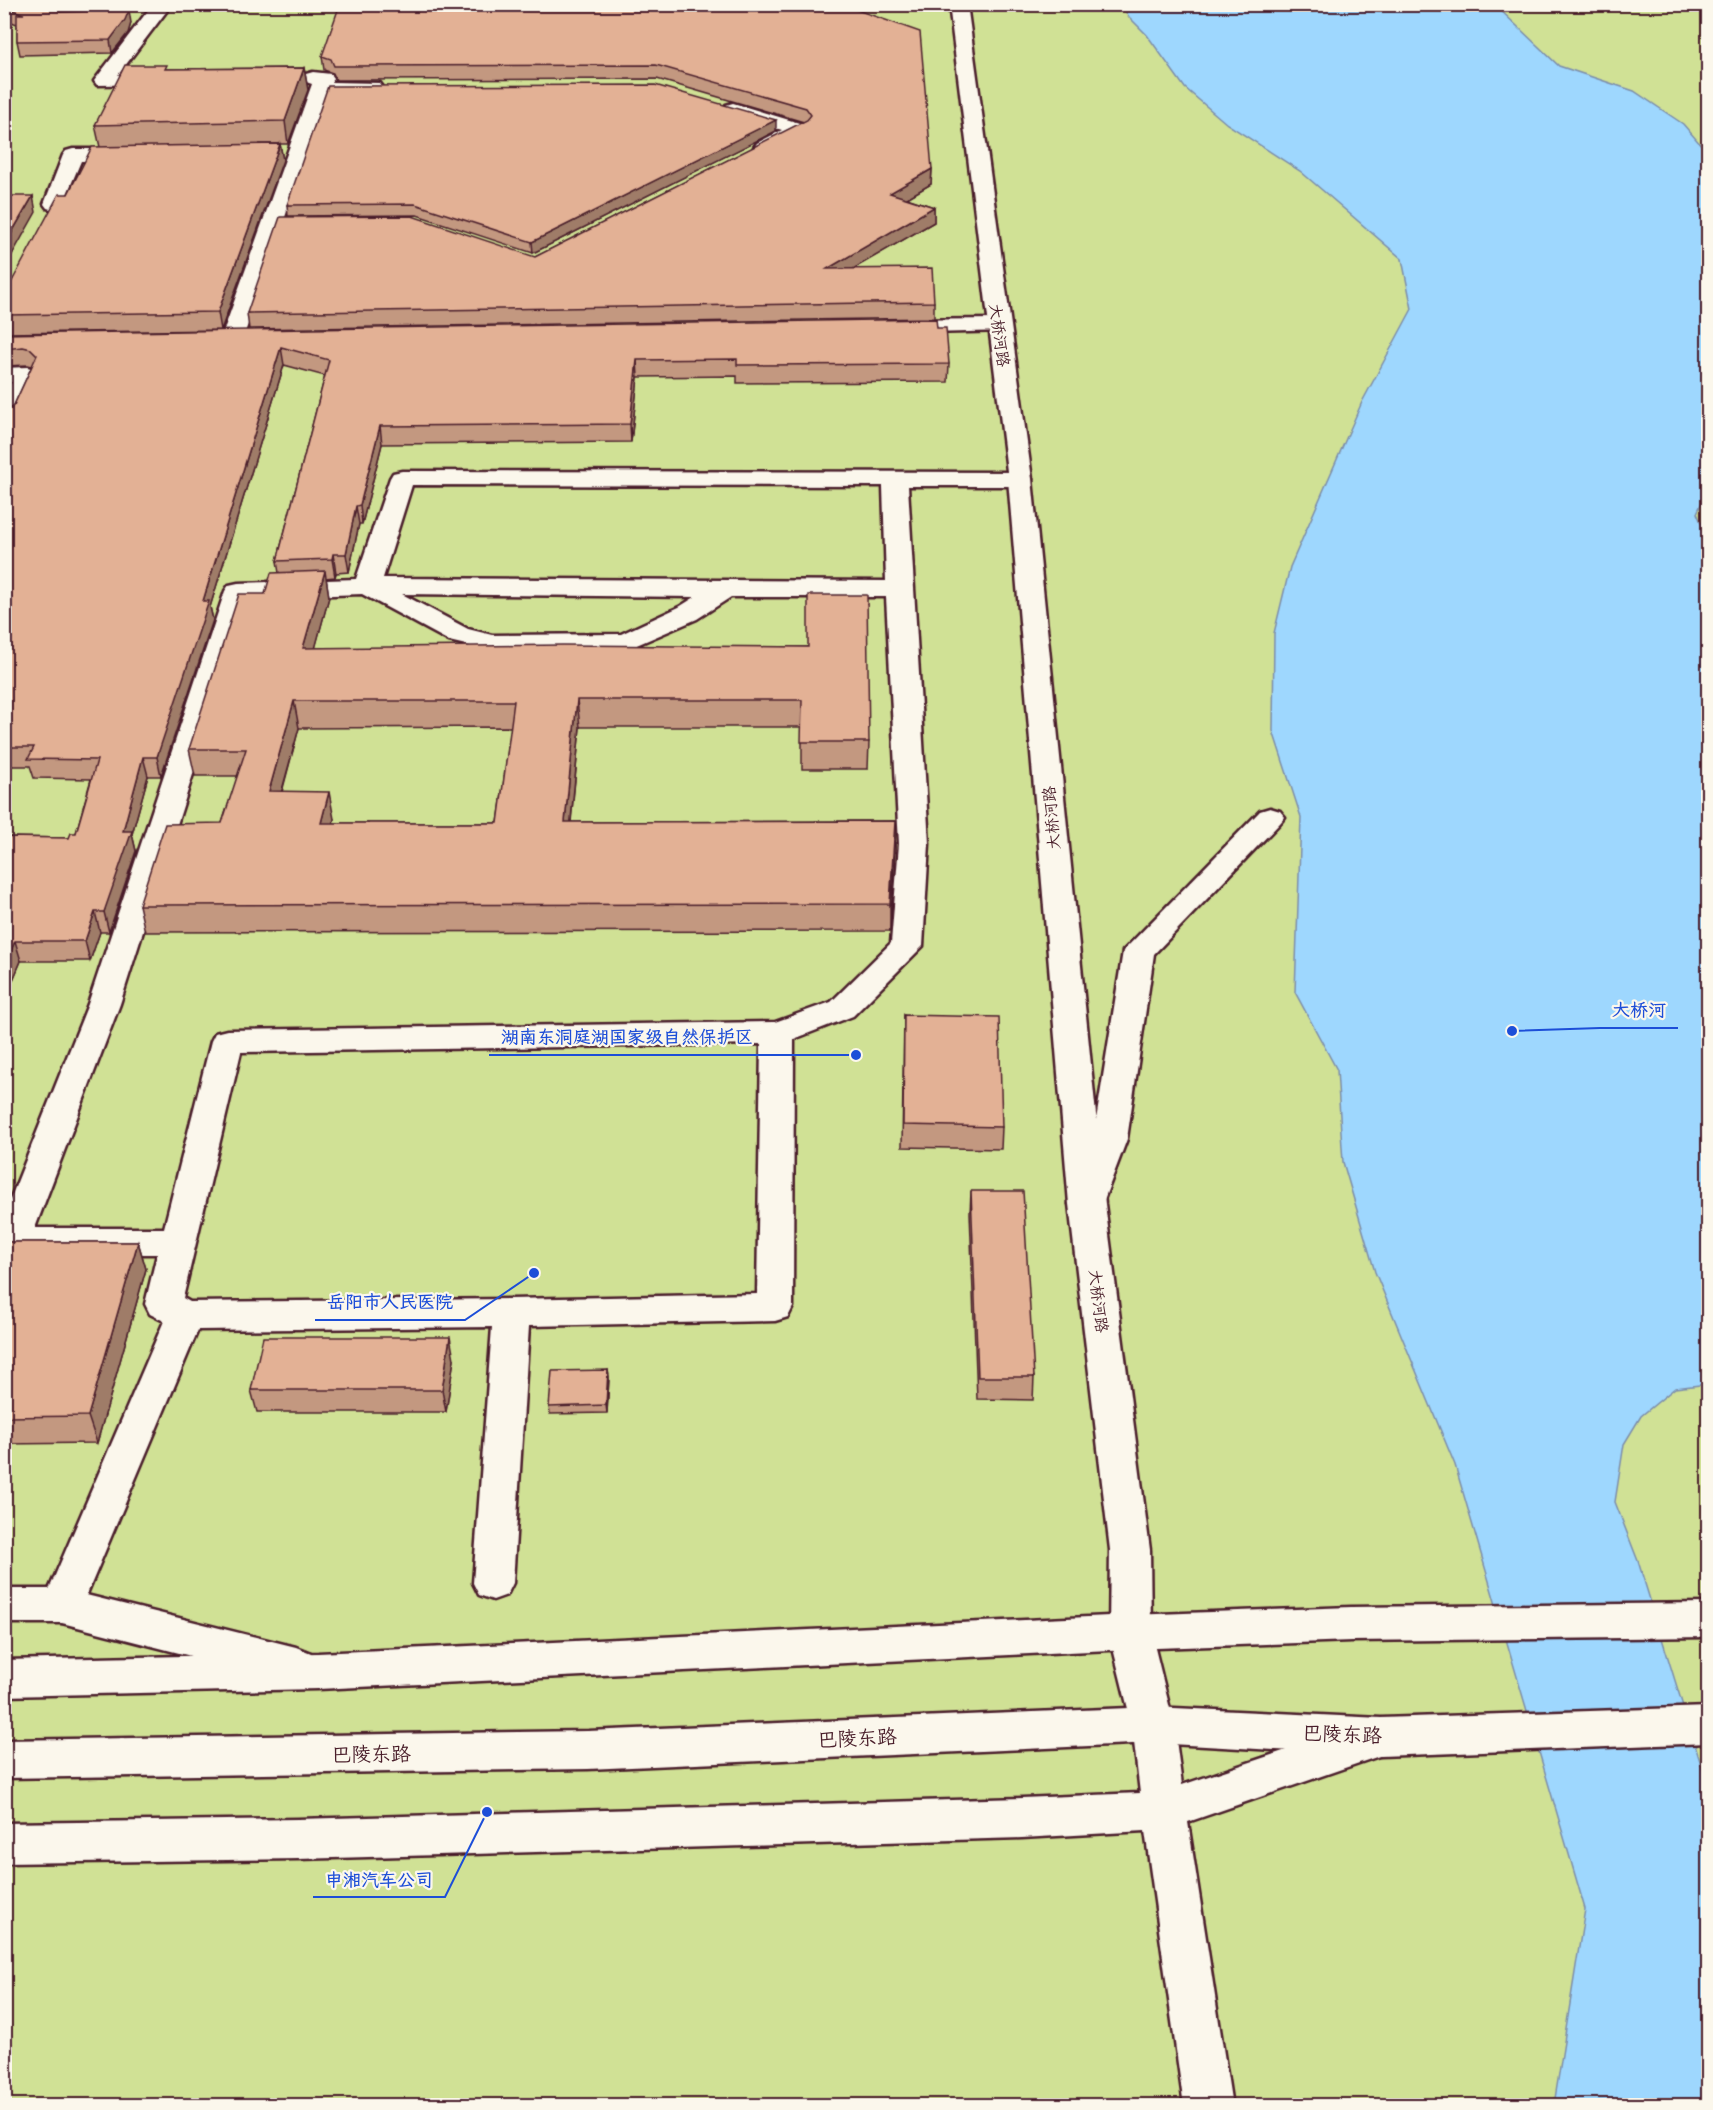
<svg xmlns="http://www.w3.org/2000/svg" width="1713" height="2110" font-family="'Gochi Hand','LXGW WenKai TC',sans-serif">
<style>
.green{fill:#d0e195;stroke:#8d8060;stroke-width:1.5}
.water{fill:#9ed7fe;stroke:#7c8daa;stroke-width:1.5}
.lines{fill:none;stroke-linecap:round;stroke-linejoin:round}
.minor-casing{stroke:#4a1f2b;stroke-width:5}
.tertiary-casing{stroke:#4a1f2b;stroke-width:5}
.primary-casing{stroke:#4a1f2b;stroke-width:5}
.minor{fill:#fbf7ec;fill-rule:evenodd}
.tertiary{fill:#fbf7ec;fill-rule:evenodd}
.primary{fill:#fbf7ec;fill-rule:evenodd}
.wall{fill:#c39880;stroke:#4a1f2b;stroke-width:1.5;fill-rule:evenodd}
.shaded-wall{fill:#9f7c68;stroke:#4a1f2b;stroke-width:1.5}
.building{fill:#e3b195;stroke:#4a1f2b;stroke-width:1.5;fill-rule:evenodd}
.labels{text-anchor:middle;stroke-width:4.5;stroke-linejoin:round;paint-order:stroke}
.street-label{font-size:16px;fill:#4a1f2b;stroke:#fbf7ec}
.near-street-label{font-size:20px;fill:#4a1f2b;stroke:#fbf7ec}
.leader{fill:none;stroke:#1d4ed8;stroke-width:2}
.callout-dot{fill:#1d4ed8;stroke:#fbf7ec;stroke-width:2}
.callout-label{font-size:18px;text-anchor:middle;font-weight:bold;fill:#1d4ed8;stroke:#fbf7ec;stroke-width:4.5;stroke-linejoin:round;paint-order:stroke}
</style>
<rect width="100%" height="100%" fill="#f4e2d2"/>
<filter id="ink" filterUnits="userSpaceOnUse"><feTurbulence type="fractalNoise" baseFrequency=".0167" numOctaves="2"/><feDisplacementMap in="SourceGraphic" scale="12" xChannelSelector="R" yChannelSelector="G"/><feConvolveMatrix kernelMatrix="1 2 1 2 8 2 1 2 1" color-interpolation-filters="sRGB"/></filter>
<g filter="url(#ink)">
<path class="green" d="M5 5H1708V2105H5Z"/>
<path class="water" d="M1121 5H1495L1559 66 1634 91 1683 124 1708 153V489L1697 513 1708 539V1384L1675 1388 1641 1416 1624 1444 1615 1502 1638 1561 1708 1787V2105H1554L1585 1909 1455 1465 1375 1272 1343 1162 1337 1070 1295 992 1301 817 1273 731 1274 633 1290 567 1362 402 1412 309 1402 259 1300 171 1227 124 1185 88 1147 35 1129 17Z"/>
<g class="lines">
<defs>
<path id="minor" d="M153 4H172L118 75 162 74 169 76 172 80 169 84 97 85 94 81 97 77Z
M313 72 331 74 334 78 332 82 380 83 383 87 380 91 373 93 328 94 285 217 331 219 335 223 331 227 281 230 243 338 240 343 232 345 224 343 221 338 312 84 306 82 303 78 306 74Z
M733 103 806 125 809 129 806 133 771 151H757L754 147 757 143 782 130 726 113 723 109 726 105Z
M73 149H134L141 151 144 155 141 159 134 161H81L61 208 54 210 47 208 44 204 63 155 66 151Z
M999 319 1007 321 1010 326 1007 331 891 334 883 332 880 327 883 322 891 320Z
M27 367 35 369 39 374 16 422 12 427 4 429V396L12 382H4V368Z
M402 471 1020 472 1029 474 1032 479 1029 484 1020 486H908L929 844 923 946 853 1016 794 1039 793 1307 788 1317 775 1321 529 1326 513 1583 507 1595 493 1600 479 1595 473 1583 492 1327 198 1330 82 1606 76 1618 62 1623 48 1618 42 1606 164 1321 150 1314 145 1304 157 1254H12L4 1252V1215L88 1004 225 591 229 585 238 583 356 579 390 478 393 473ZM412 485 883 486 886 581 383 578ZM362 594 449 641 492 651 625 650 697 619 731 597H886L899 844 891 943 831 1002 775 1022 227 1030 215 1033 211 1041 164 1228H35L120 1004 249 598ZM402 594 695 597 679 607 621 634 492 635 468 629ZM761 1044 757 1294 511 1299 190 1302 183 1298 241 1052Z
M1270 808 1280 811 1285 817 1280 823 1154 954 1127 1139 1099 1213 1087 1217 1075 1213 1069 1204 1093 1139 1123 951 1260 811Z"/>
<path id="tertiary" d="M949 4H967L1032 479 1105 1204 1150 1550 1151 1632 1174 1725 1182 1785 1376 1720 1391 1726 1397 1739 1391 1752 1188 1822 1232 2106H1184L1145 1831 1022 1838 298 1859 4 1863V1823L298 1819 1022 1798 1140 1793 1132 1725 1109 1632 1110 1550 1069 1204 1008 479Z
M4 1589H62L296 1647 311 1653 317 1665 311 1677 296 1683 62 1623H4Z"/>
<path id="primary" d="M1708 1603V1637L1351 1641 1130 1649 318 1689 4 1696V1660L318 1653 1130 1615 1351 1607Z
M1153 1707 1381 1718 1708 1707V1743L1381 1756 1153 1743 588 1769 4 1778V1740L588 1731Z"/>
</defs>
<use href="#minor" class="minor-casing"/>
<use href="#tertiary" class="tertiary-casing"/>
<use href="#primary" class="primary-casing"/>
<use href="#minor" class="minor"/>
<use href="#tertiary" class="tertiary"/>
<use href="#primary" class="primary"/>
</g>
<path class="wall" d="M4 4H74L70 12 131 23 128 33 112 53 20 55 17 41V24L4 19Z
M840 4 932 169 931 184 907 198 934 207V222L854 268 934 302V318L249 329 247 313 535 257 804 122 657 79 336 80 333 73 324 70 322 56Z
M304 68 308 90 288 144H259H280L283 160 221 330 4 333V287L10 285 100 147 95 125 167 69Z
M776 131 533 253 417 215 288 216 287 205Z
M937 328 949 364 948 382 737 383V376L638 377 631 442 382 444 362 524H359L349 572 336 573 335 577 326 578 329 597 315 648 808 647 869 742 868 769H802V727H580L571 822 895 821V849L890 931 145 932 139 905 222 823 238 776H195L189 749 265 594 279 573 277 561 325 376 284 365 210 607 213 620 161 776H148L132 834 136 851 109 932H100L90 961H21L4 1001V837L69 838 76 833 91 779 34 778 30 766H4V412L8 411 14 405 32 366 28 365 4 366V334ZM511 727 498 823H333L334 819 282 792 299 728Z
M904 1015 1002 1127 1001 1149 902 1147Z
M971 1191 1034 1377 1033 1400 977 1399 970 1213Z
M4 1242H138L146 1269 97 1443 4 1444Z
M454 1359 446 1412H257L251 1390Z
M608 1370 609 1377 607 1413 550 1414 549 1407Z"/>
<path class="shaded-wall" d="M64 4H74L63 26 60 12Z
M129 10 131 23 128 33 112 53 110 40Z
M304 68 308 90 288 144 285 121Z
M776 120V131L533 253 532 242Z
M280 144 283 160 221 330 218 312Z
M932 169 931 184 890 208V193Z
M33 196 36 212 4 269V246Z
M934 207V222L827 284V269Z
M281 347 284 365 210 607 213 620 161 776 157 757 203 601Z
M637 360 638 377 631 442 630 424Z
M4 369 8 384 4 391Z
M380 426 382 444 362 524 360 505Z
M356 506 359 524 349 572 346 554Z
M333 554 336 573 335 577 332 559Z
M325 571 329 597 308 675 303 648Z
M577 700 580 727 568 850 565 822Z
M294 701 299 728 274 819 269 791Z
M143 757 148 776 132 834 136 851 109 932 104 912 123 831Z
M329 792 334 819 326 850 321 823Z
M895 821V849L890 931V904Z
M95 912 100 932 90 961 85 941Z
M15 941 21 961 4 1001V967Z
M138 1242 146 1269 97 1443 88 1416Z
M450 1337 454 1359 446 1412 442 1390Z
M608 1370 609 1377 607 1413 606 1405Z"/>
<path class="building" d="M4 4H64L60 12 129 10 125 20 110 40 17 41V14H24L4 7Z
M340 4H840L920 32 932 169 890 193 934 207 827 269 932 268 934 302 247 313 280 217 412 216 535 257 807 120 811 115 806 108 656 65 334 66 331 59 322 56Z
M125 65H167L165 69 304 68 285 121 95 125Z
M655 85 776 120 532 242 415 204 287 205 328 86Z
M280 144 218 312 4 315V287L10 285 59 194H68L92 147Z
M4 196H33L4 246Z
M936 319 937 328H946L949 364 737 365V359L637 360 630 424 380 426 360 505 356 506 346 554H333L332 559 277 561 329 360 281 347 203 601H209L157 757H143L123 831H132L104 912H95L85 941H15L4 967V837L69 838 71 833H76L97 760 28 759 34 747H4V412L8 411 14 405 37 355 31 349 23 347 4 349V334Z
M325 571 303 648 563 645 808 647V595H867L869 742H801L802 700H577L565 822 895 821 890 904 139 905 165 824 222 823 246 749H189L239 594H265L271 573ZM294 701H514L498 823H321L329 792 269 791Z
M904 1015 999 1017 1002 1127 903 1125Z
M971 1191H1023L1034 1377H978Z
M4 1242H138L88 1416 4 1417Z
M263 1337H450L442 1390H251Z
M608 1370 606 1405 549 1407 552 1371Z"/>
</g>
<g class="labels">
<g class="street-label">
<text transform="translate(1000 335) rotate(82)" y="6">大桥河路</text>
<text transform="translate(1051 818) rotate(-95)" y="6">大桥河路</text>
<text transform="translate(1099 1301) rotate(83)" y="6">大桥河路</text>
</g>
<g class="near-street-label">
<text transform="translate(1342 1734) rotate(2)" y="7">巴陵东路</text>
<text transform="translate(857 1738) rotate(-3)" y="7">巴陵东路</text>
<text transform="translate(371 1754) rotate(-1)" y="7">巴陵东路</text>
</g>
</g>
<path class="leader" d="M1512 1031L1600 1028H1678M856 1055L765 1055H489M534 1273L465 1320H315M487 1812L445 1897H313"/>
<g class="callout-dot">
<circle cx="1512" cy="1031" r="6"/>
<circle cx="856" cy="1055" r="6"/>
<circle cx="534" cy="1273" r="6"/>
<circle cx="487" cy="1812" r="6"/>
</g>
<g class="callout-label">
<text x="1639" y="1016">大桥河</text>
<text x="627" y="1043">湖南东洞庭湖国家级自然保护区</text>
<text x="390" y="1308">岳阳市人民医院</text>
<text x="379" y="1886">申湘汽车公司</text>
</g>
<rect width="1713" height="2110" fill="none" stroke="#fbf7ec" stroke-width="24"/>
<rect x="12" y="12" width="1689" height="2086" fill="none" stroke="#4a1f2b" stroke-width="2" filter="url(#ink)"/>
</svg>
